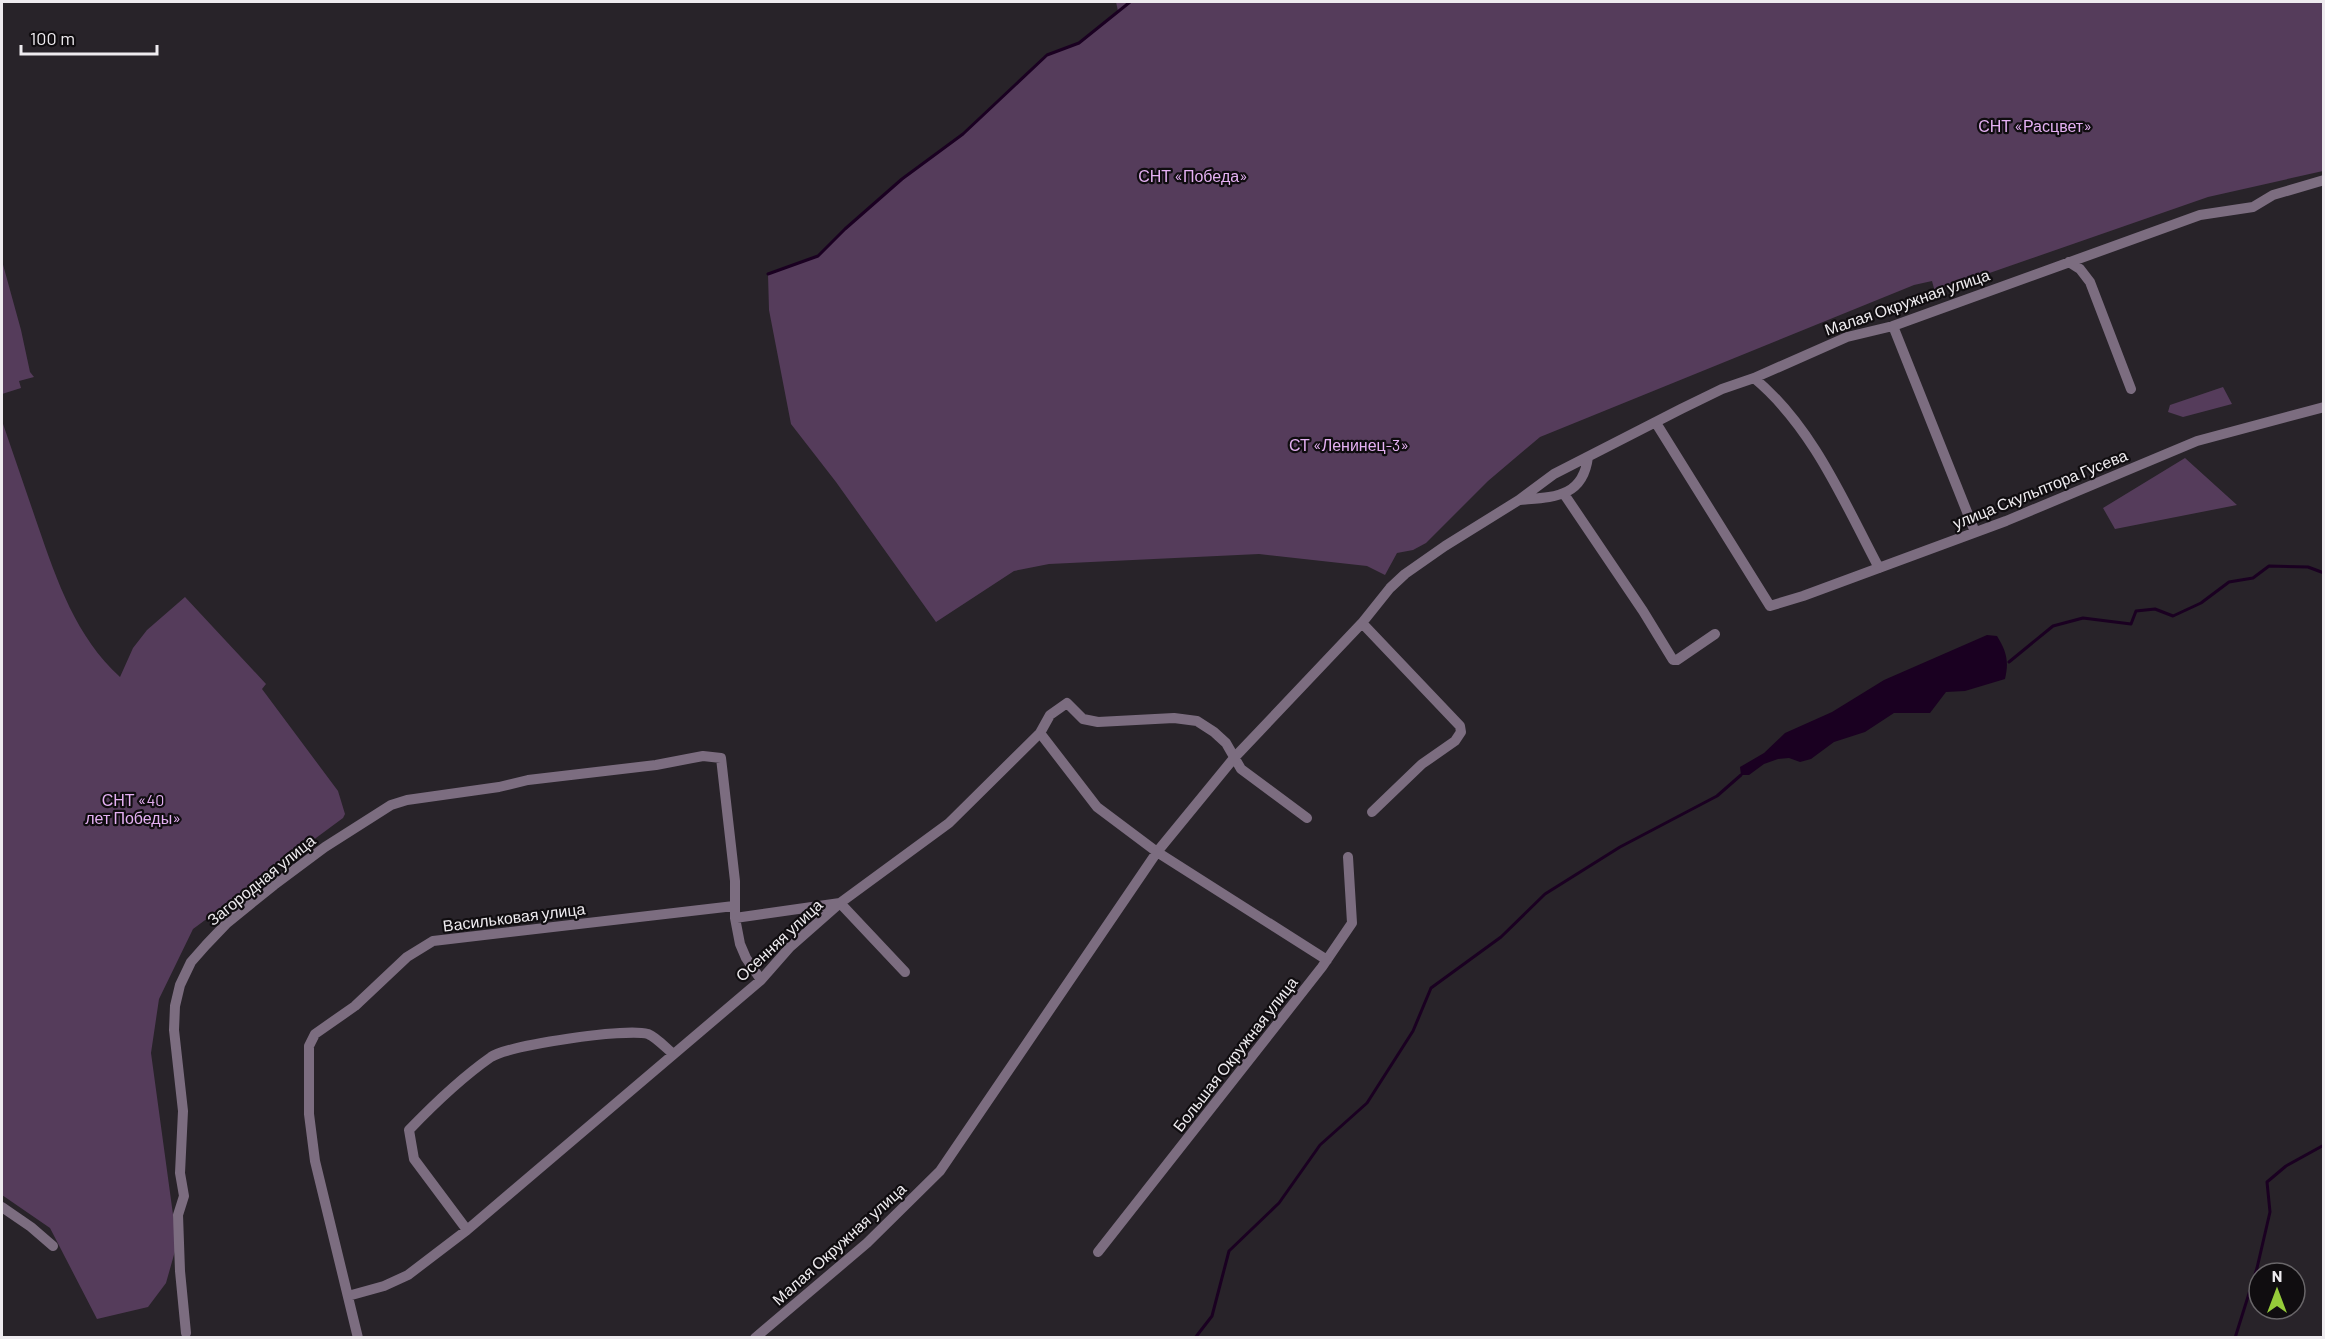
<svg xmlns="http://www.w3.org/2000/svg" width="2325" height="1339" font-family="Barlow,sans-serif">
<style>
.green{fill:#553c5b}
.water{fill:#1a0021}
.lines{fill:none;stroke-linecap:round;stroke-linejoin:round}
.stream{stroke:#1a0021;stroke-width:3}
.minor{stroke:#7c6d80;stroke-width:10}
.labels{text-anchor:middle;stroke-width:4.5;stroke-linejoin:round;paint-order:stroke}
.park-label{font-size:16px;fill:#e5b1f3;stroke:#100d10}
.street-label{font-size:16px;fill:#eeebef;stroke:#100d10}
</style>
<rect width="100%" height="100%" fill="#282329"/>
<path class="green" d="M1116 2H2323V171L2208 197 1935 292 1932 281 1914 285 1540 437 1488 481 1426 543 1413 550 1397 553 1385 575 1367 566 1259 554 1049 564 1014 571 936 622 836 482 791 424 769 310 768 274 818 256 845 229 902 179 963 134 1047 55 1079 43 1118 11Z
M2 261 21 330 30 372 34 377 19 381 21 388 2 394Z
M2223 387 2232 404 2183 417 2168 412 2170 405Z
M2 421C14 456 26 491 38 526 57 581 76 637 120 677L133 648 147 630 185 597 266 684 262 689 338 791 345 814 343 818 193 929 159 999 151 1053 177 1244 166 1283 148 1307 97 1319 50 1228 2 1195Z
M2185 458 2237 505 2115 529 2103 508Z"/>
<path class="water" d="M1987 635 1997 636C2007 652 2009 662 2005 679L1965 691 1946 692 1930 713H1894L1865 732 1834 742 1811 759 1800 762 1789 758 1778 759 1764 764 1749 775H1741L1740 767 1764 753 1785 733 1832 712 1884 680Z"/>
<g class="lines">
<path class="stream" d="M768 274 818 256 845 229 902 179 963 134 1047 55 1079 43 1130 2
M2009 662 2053 626 2083 618 2131 624 2136 611 2155 609 2173 616 2201 603 2229 582 2253 578 2269 566 2308 567 2324 573
M1195 1338 1212 1316 1229 1251 1279 1203 1320 1145 1367 1103 1413 1031 1431 988 1501 937 1545 894 1620 847 1717 796 1741 775
M2235 1338 2257 1268 2270 1212 2267 1182 2286 1166 2324 1145"/>
<path class="minor" d="M2069 262 2080 269 2090 282 2131 389
M1893 326 1975 532
M1754 378C1813 427 1844 502 1879 568
M1656 423 1770 606 1803 596 2006 521 2197 441 2324 407
M1564 494 1643 611 1673 660H1677L1715 634
M1520 500C1553 497 1583 498 1588 457
M1362 623 1460 726 1461 732 1455 741 1422 764 1372 812
M1040 733 1097 807 1157 852 1327 960
M735 918 840 903 905 972
M2 1207 31 1227 53 1246
M467 1230 414 1159 409 1130C434 1104 461 1078 491 1057 509 1045 626 1028 648 1034 656 1037 666 1048 673 1054
M1098 1252 1322 967 1352 923 1348 857
M348 1296 384 1286 408 1275 467 1230 761 980 790 947 840 903 949 823 1040 733 1050 715 1067 703 1083 719 1098 722 1174 718 1197 721 1214 732 1226 743 1241 769 1307 818
M186 1333 180 1271 178 1215 184 1196 180 1173 183 1111 174 1030 175 1006 180 985 191 962 206 945 227 923 274 885 325 847 391 805 407 800 499 787 528 780 656 765 703 756 721 758 735 881V918L740 944 746 958 761 980
M358 1338 315 1161 309 1114V1046L315 1034 355 1006 407 957 433 941 734 906
M755 1338 867 1243 940 1171 1157 852 1234 758 1362 623 1390 588 1405 574 1445 546 1519 500 1554 474 1681 409 1722 389 1754 378 1847 337 1893 326 2200 215 2253 207 2273 195 2324 180"/>
</g>
<g class="labels">
<g class="park-label">
<text x="2035" y="132">СНТ «Расцвет»</text>
<text x="1193" y="182">СНТ «Победа»</text>
<text x="1349" y="451">СТ «Ленинец-3»</text>
<text x="133" y="806">СНТ «40<tspan x="133" dy="18">лет Победы»</tspan></text>
</g>
<g class="street-label">
<text transform="translate(1907 302) rotate(-19)" y="6">Малая Окружная улица</text>
<text transform="translate(2040 489) rotate(-22)" y="6">улица Скульптора Гусева</text>
<text transform="translate(261 880) rotate(-39)" y="6">Загородная улица</text>
<text transform="translate(514 917) rotate(-7)" y="6">Васильковая улица</text>
<text transform="translate(779 940) rotate(-43)" y="6">Осенняя улица</text>
<text transform="translate(1235 1054) rotate(-52)" y="6">Большая Окружная улица</text>
<text transform="translate(839 1244) rotate(-42)" y="6">Малая Окружная улица</text>
</g>
</g>
<rect width="2325" height="1339" fill="none" stroke="#eeebef" stroke-width="6"/>
<g transform="translate(2277 1291)"><circle r="28" fill="#100d10" stroke="#696669" stroke-width="1.5"/>
<path d="M0-4.5L10 22L0 15L-10 22Z" fill="#96cc3a"/>
<text y="-9" font-size="16" font-weight="bold" text-anchor="middle" fill="#eeebef">N</text>
</g>
<path d="M21 45v9h136v-9" fill="none" stroke="#eeebef" stroke-width="3"/>
<text x="30" y="45" font-size="18" fill="#eeebef" stroke="#100d10" stroke-width="4.5" paint-order="stroke">100 m</text>
</svg>
